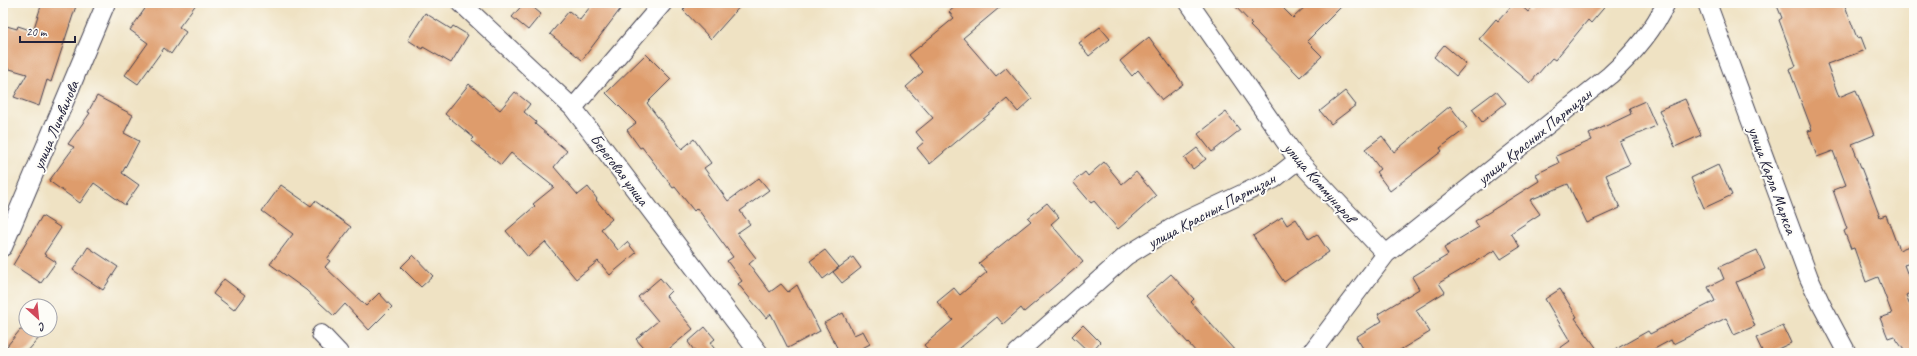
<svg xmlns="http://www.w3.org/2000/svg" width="1917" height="356" font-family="Caveat,sans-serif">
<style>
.building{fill:#de9c6c}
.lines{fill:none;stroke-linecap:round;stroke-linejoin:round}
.minor-casing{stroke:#413f4f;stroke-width:20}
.minor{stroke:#fff;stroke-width:18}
.labels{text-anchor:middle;stroke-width:4;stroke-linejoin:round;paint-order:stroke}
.street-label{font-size:16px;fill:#22223b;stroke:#fdfcf7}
</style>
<rect width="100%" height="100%" fill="#fdfcf7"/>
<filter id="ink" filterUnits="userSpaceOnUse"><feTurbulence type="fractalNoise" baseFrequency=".025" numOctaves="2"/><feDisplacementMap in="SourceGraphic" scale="8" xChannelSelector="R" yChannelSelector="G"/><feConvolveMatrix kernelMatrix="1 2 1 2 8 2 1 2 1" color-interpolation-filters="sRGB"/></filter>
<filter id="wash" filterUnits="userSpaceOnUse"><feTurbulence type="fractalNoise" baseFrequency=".012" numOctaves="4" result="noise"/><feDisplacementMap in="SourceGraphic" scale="16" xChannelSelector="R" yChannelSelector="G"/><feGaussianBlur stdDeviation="0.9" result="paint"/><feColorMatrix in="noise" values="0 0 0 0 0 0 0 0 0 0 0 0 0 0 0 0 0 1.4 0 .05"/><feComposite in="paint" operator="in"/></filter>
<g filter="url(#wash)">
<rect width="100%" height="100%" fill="#efe2c3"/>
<g id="blocks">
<path class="building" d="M42 3H67L76 6 51 82 47 80 39 106 14 97 27 74 3 67V25L17 29 18 26 33 31Z
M149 3H197L179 27 186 32 171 54 164 48 138 84 125 75 148 43 130 30Z
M524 3H528L541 14 528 30 512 17Z
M593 3H625L582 60 550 34 569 11 580 20Z
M690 3H743L711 39 683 10Z
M959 3H1005L963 38 996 76 1006 68 1032 99 1018 112 1007 99 930 164 917 148 924 142 916 132 933 118 906 87 923 72 909 55 954 18 949 12Z
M1232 3H1278L1293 18 1309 3H1345L1307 41 1322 56 1300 77 1250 26 1252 24Z
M1514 3H1518L1528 12 1535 3H1608L1591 23 1588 20 1555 60 1552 58 1530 83 1479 39 1496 19 1498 21Z
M1776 3H1844L1857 38 1861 37 1866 50 1827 64 1839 97 1856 90 1874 135 1852 144 1880 217 1886 215 1899 250 1914 244V262L1904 265 1914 291 1906 295 1914 315V353H1906L1894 336 1888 338 1880 318 1892 314 1878 277 1866 282 1854 248 1851 249 1844 231 1847 229 1833 190 1846 185 1833 151 1817 157 1808 131 1812 130 1789 69 1796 66 1779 20 1782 18Z
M425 13 451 29 453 26 468 35 451 63 423 47 422 49 408 40Z
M1100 27 1110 39 1089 56 1079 43Z
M1149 37 1183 84 1162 100 1138 70 1132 76 1120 61Z
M1444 45 1466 64 1456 76 1434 57Z
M646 54 671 79 647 103 682 149 694 139 711 163 704 168 728 201 759 178 769 190 740 211 750 224 737 233 756 258 749 264 770 292 781 284 788 292 797 285 820 331 788 348 771 314 766 318 738 284 742 281 727 261 733 257 697 208 694 211 675 187 673 188 642 147 640 148 627 130 636 123 606 93Z
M469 84 500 110 515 92 530 104 524 112 536 122 535 124 567 151 554 167 578 195 588 187 597 199 596 200 612 219 601 229 618 250 627 242 636 253 610 275 598 261 576 279 545 242 528 257 506 231 535 206 533 204 554 187 511 153 501 165 471 141 474 138 445 114Z
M1345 91 1356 105 1331 124 1320 111Z
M1496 91 1506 103 1482 122 1472 109Z
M97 96 133 115 124 133 139 141 122 173 139 185 125 205 94 183 80 203 49 181 74 147 68 144 90 113 88 112Z
M1685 99 1701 135 1675 147 1659 110Z
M1645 101 1656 126 1620 142 1630 164 1606 175 1620 208 1587 223 1568 184 1530 200 1540 214 1511 233 1520 247 1501 259 1495 250 1439 283 1445 292 1416 310 1430 332 1395 353H1366L1356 337 1382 321 1378 314 1419 289 1412 277 1448 255 1444 248 1479 227 1475 221 1539 181 1536 174 1559 163 1556 156 1592 140 1589 134 1631 114 1629 108Z
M1450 106 1467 128 1440 148 1442 151 1390 191 1376 172 1380 169 1365 149 1382 136 1394 152Z
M1226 112 1240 130 1212 152 1198 134Z
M1197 148 1206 159 1193 169 1184 158Z
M1104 162 1122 184 1136 172 1156 196 1118 229 1094 201 1091 203 1073 182 1085 172 1088 176Z
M1718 165 1732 195 1704 208 1691 178Z
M281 185 311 206 315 201 351 227 327 259 330 261 325 267 366 306 379 293 392 307 369 330 345 304 334 316 306 290 270 264 293 234 262 211Z
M1047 203 1059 217 1051 224 1083 262 1024 312 1021 308 1003 324 997 317 954 353H931L924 345 953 320 937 302 954 288 960 295 987 272 979 263 1031 221 1028 218Z
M42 216 61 228 44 254 56 262 41 283 13 265Z
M1282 217 1287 225 1296 219 1309 239 1317 234 1329 252 1284 282 1253 236Z
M88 247 118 267 103 290 73 270Z
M825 250 839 267 823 279 810 261Z
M1757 250 1765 269 1736 282 1755 326 1734 335 1726 318 1673 344 1671 340 1647 353H1609L1648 331 1650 334 1715 301 1708 287 1724 279 1719 267Z
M413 255 433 276 421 287 401 267Z
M853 257 861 268 842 283 833 272Z
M1171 274 1194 299 1191 302 1237 353H1197L1146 296Z
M660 278 671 291 666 296 693 329 664 353H648L636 339 658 321 638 297Z
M224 279 245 295 234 310 213 294Z
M1560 289 1577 317 1575 318 1600 353H1553L1570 341 1545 299Z
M843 313 854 335 863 331 870 344 853 353H840L824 323Z
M1083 325 1100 342 1090 353 1072 336Z
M1783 326 1791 343 1769 353H1763L1756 338Z
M705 327 715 339 710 343 718 353H696L688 342Z
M20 330H46L26 353H16L7 346Z"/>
</g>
</g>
<g filter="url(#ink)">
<use href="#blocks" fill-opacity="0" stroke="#413f4f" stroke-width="1"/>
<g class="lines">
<defs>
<path id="minor" d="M461 3 573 108 759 353
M1189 3 1298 160 1386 254
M1707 3 1809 278 1822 306 1847 353
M573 108 663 3
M3 247 106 3
M321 334 339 353
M1017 353 1126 256 1180 223 1274 179 1298 160
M1311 353 1386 254 1610 75C1633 54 1653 31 1666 3"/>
</defs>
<use href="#minor" class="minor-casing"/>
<use href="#minor" class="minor"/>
</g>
</g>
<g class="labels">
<g class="street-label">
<text transform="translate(55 125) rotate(-67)" y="6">улица Литвинова</text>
<text transform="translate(1534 136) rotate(-39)" y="6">улица Красных Партизан</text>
<text transform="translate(620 169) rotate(53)" y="6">Береговая улица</text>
<text transform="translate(1773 180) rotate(70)" y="6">улица Карла Маркса</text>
<text transform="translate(1320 182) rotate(49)" y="6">улица Коммунаров</text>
<text transform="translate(1211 210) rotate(-28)" y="6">улица Красных Партизан</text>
</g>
</g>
<rect width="1917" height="356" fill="none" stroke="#fdfcf7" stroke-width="16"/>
<g transform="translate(38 318) rotate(153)"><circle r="19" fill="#fdfcf7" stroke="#a5a5ac"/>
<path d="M0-3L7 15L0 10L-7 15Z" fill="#d1495b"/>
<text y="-6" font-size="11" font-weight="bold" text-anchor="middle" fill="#22223b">С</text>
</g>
<path d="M20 36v6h55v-6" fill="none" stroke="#22223b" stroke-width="2"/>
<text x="26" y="36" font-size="12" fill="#22223b" stroke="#fdfcf7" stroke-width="3" paint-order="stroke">20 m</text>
</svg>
